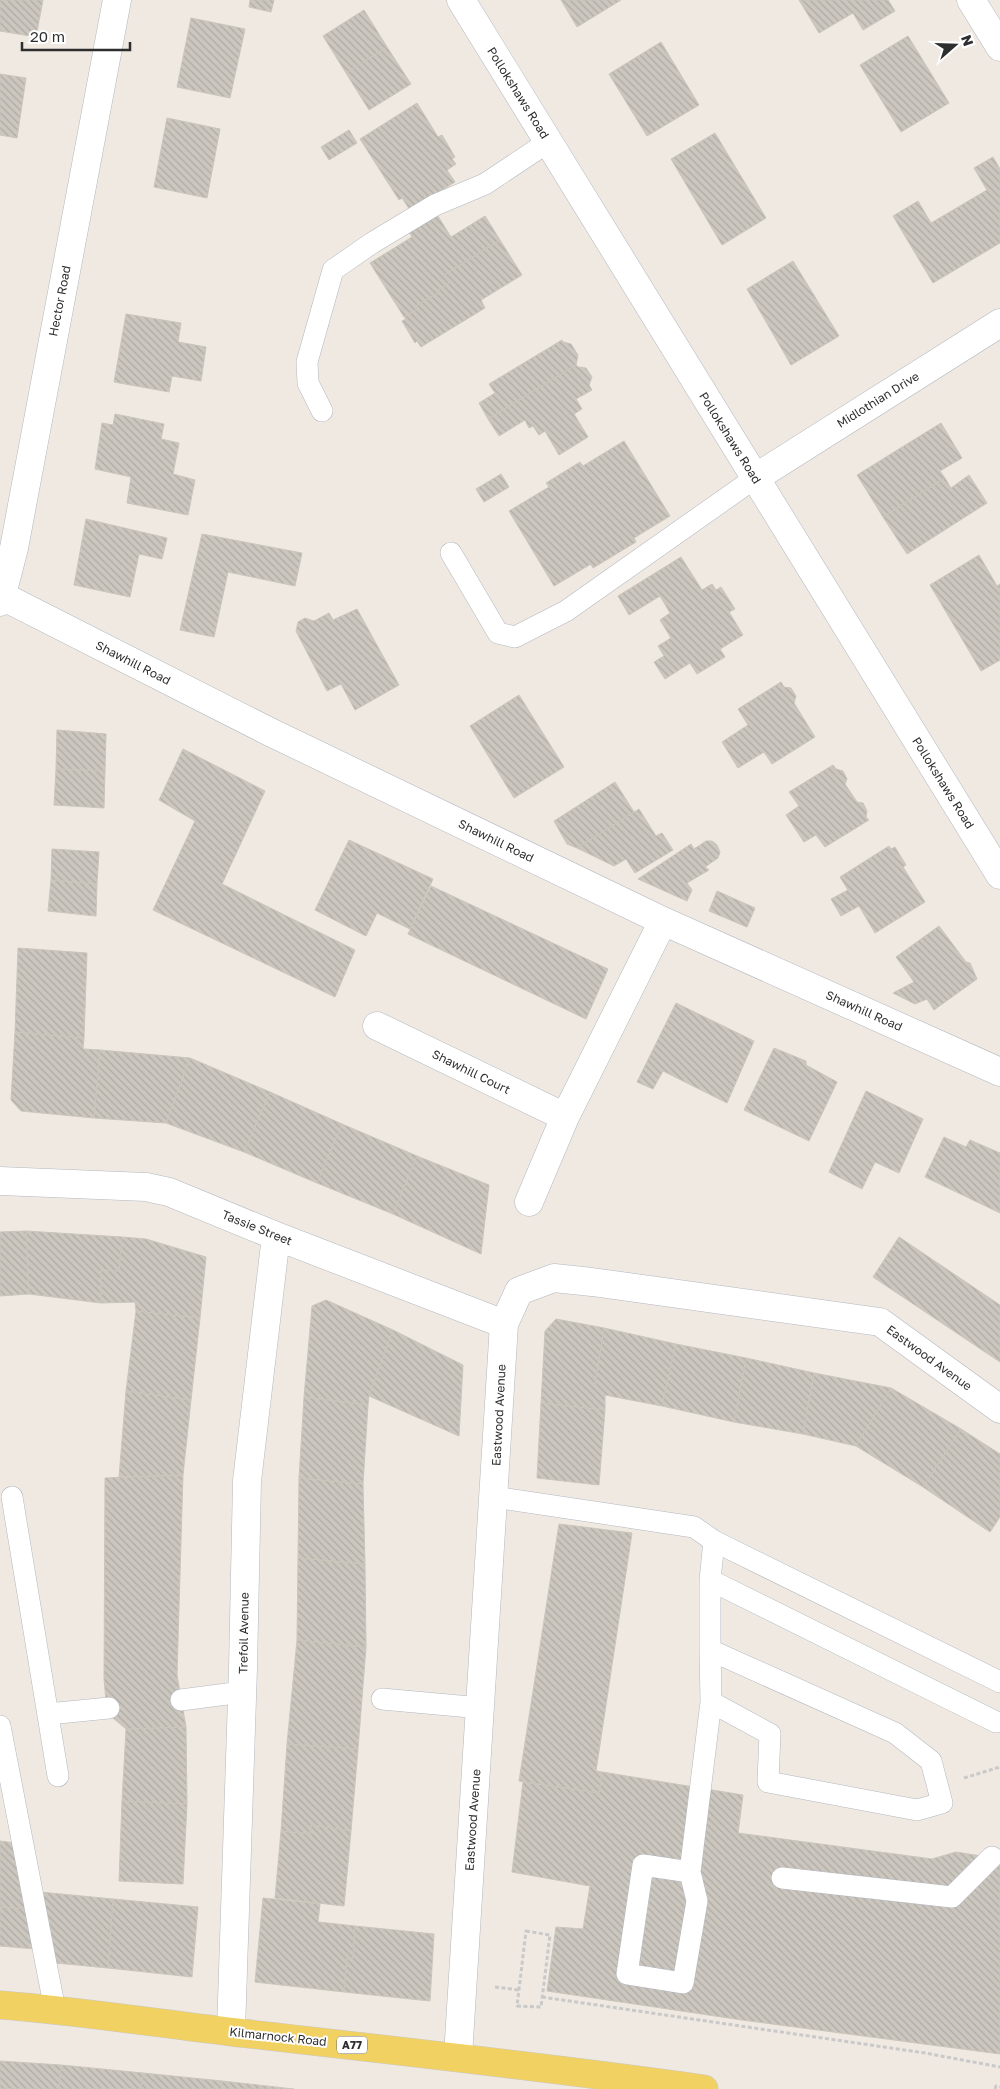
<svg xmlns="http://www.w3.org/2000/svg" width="1000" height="2089" font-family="'Golos Text',sans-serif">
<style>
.building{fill:url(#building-back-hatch);stroke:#cbc5ba}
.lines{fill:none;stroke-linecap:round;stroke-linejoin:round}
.lane-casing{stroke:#b4b7c1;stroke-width:22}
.street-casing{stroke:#b4b7c1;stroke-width:29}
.secondary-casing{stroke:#b4b7c1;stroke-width:29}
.primary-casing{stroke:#c9c9c9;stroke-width:29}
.path{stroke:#c9c9c9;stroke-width:3;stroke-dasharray:4 2.5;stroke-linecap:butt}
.lane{stroke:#fff;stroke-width:21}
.street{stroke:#fff;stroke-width:28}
.secondary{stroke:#fff;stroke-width:28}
.primary{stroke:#f2d163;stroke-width:28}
.labels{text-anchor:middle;stroke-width:4;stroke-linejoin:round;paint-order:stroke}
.shield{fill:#fff;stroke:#6d6d6d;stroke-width:1}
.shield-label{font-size:11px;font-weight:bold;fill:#2e2e2e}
.street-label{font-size:12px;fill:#2e2e2e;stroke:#fff}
</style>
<defs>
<pattern id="building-back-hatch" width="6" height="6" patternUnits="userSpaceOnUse" patternTransform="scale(1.25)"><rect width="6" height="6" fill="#cbc7bf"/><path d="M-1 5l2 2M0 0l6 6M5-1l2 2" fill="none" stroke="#afaba4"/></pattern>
</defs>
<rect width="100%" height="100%" fill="#efe9e1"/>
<path class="building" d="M0 0H43L36 37 0 31Z
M250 0H274L271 12 249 7Z
M561 0H621L577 27Z
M799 0H888L895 11 863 30 853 13 819 33Z
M364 10 387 47 346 73 323 36Z
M191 18 245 29 230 98 177 87Z
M908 36 949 103 901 132 860 65Z
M661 42 699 105 647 136 609 74Z
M387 47 411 84 369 110 346 73Z
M0 74 26 78 17 138 0 135Z
M417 103 438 137 442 135 455 157 452 159 456 164 447 170 455 182 410 210 402 198 399 200 360 139Z
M167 118 220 129 207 198 154 187Z
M349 130 357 143 329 160 321 147Z
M715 133 766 218 722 245 671 159Z
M993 157 1000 169V243L933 283 893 216 918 201 931 223 987 190 974 168Z
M436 213 451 237 485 216 500 240 444 275 449 283 437 291 438 293 416 306 417 309 404 317 370 263 412 237 408 230Z
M500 240 522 275 481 300 485 308 421 347 417 341 415 343 402 321 406 319 404 317 417 309 416 306 438 293 437 291 449 283 444 275Z
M793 261 839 336 791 365 747 289Z
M126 314 181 323 178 342 206 347 201 381 172 376 169 392 114 382Z
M562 340 563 342 571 344 578 355 576 365 488 419 479 403 495 393 489 384Z
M576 365 578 367 586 368 592 377 589 385 592 390 576 399 582 409 574 414 588 437 559 455 545 431 539 435 533 426 529 428 525 420 499 436 488 419Z
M115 414 164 424 161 439 179 443 173 474 195 480 188 515 127 503 131 477 95 469 102 423 113 425Z
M941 423 962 458 940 471 945 478 883 517 857 475Z
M624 441 670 516 634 538 636 542 593 568 591 564 554 586 509 511 549 487 546 483 580 462 583 466Z
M501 474 509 487 484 502 476 489Z
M969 475 987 503 907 554 883 517 945 478 951 488Z
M86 519 167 538 162 559 139 554 130 597 74 585Z
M202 534 302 553 295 586 228 572 214 637 180 630Z
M979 555 997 586 1000 584V660L981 671 930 585Z
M681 557 702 590 712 584 716 590 721 587 735 609 729 612 743 635 720 649 725 657 697 674 690 663 665 679 654 662 664 656 658 646 671 638 660 620 670 613 660 596 629 615 618 596Z
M357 609 399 685 355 710 341 684 327 691 296 631 298 622 305 618 314 621 329 613 333 620Z
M781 682 784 687 791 688 796 696 794 703 815 737 772 764 764 752 738 768 722 742 748 725 738 709Z
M519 695 564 767 514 798 470 726Z
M57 730 106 734 105 771 56 769Z
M183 749 265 791 222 884 355 950 335 997 153 910 195 821 159 800Z
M833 765 836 769 843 771 847 779 845 784 857 802 863 803 867 811 866 817 869 820 825 847 816 835 804 842 786 815 799 806 789 792Z
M56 769 105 771 104 808 54 805Z
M615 782 634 812 577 848 567 844 554 821Z
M639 809 656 836 662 833 673 850 635 873 626 859 614 866 577 848Z
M349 840 433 879 410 929 377 913 366 936 315 910Z
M706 841H712L717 845 720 852 718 858 705 867 709 870 687 883 692 890 687 901 638 879 691 844 694 849Z
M889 846 891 849 895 847 906 865 903 867 925 902 875 933 859 906 841 916 831 899 848 890 840 877Z
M52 849 99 852 97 884 51 880Z
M51 880 97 884 96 916 48 911Z
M431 886 608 969 586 1019 408 934Z
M717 891 755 908 747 927 709 911Z
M939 926 966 962 970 963 977 979 934 1010 927 999 915 1004 893 993 914 982 896 957Z
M18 948 87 953 84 1038 15 1032Z
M676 1003 754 1041 727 1103 663 1071 653 1089 637 1082Z
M15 1032 84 1038 83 1049 100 1050 94 1118 21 1111 11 1100Z
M774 1048 806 1061V1065L837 1082 809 1141 744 1110Z
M100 1050 190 1058 166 1123 94 1118Z
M190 1058 270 1092 244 1152 166 1123Z
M866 1091 923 1119 899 1173 875 1162 862 1189 829 1172Z
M270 1092 342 1124 317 1183 244 1152Z
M342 1124 417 1156 393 1214 317 1183Z
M944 1137 966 1147 970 1140 1000 1153V1213L925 1177Z
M417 1156 489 1185 481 1254 393 1214Z
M26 1231 29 1294 0 1296V1232Z
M26 1231 122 1237 119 1271 101 1270V1303L29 1294Z
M122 1237 146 1239 206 1257 200 1318 136 1311 135 1302 101 1303V1270L119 1271Z
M899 1237 1000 1305V1362L873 1277Z
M326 1300 393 1330 369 1396 368 1405 304 1397 312 1306Z
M136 1311 200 1318 191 1400 126 1391Z
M556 1319 604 1328 595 1384 605 1395V1410L541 1403 545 1331Z
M604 1328 676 1344 662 1406 605 1395 595 1384Z
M393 1330 463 1365 459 1436 369 1396Z
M676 1344 746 1358 734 1422 662 1406Z
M746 1358 814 1373 803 1434 734 1422Z
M814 1373 891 1388 856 1446 803 1434Z
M891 1388 961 1429 923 1487 856 1446Z
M126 1391 191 1400 183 1475 119 1477Z
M304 1397 368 1405 363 1484 299 1478Z
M541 1403 605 1410 599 1485 537 1478Z
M961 1429 1000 1454V1517L990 1532 923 1487Z
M183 1475 177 1675 186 1727 126 1729 113 1718 106 1701 104 1679 105 1478Z
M299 1478 363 1484 365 1564 298 1558Z
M559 1524 632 1533 596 1771 602 1772 599 1793 519 1781Z
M298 1558 365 1564 366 1647 297 1640Z
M297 1640 366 1647 358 1749 287 1744Z
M186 1727 187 1804 122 1801 126 1729Z
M287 1744 358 1749 351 1831 311 1825 310 1834 281 1831Z
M602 1772 743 1795 738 1833 932 1859 956 1852 1000 1859V2054L742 2020 547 1991 556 1927 583 1929 590 1886 512 1872 523 1782 599 1793Z
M122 1801 187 1804 183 1884 119 1881Z
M311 1825 351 1831 344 1906 275 1898 281 1831 310 1834Z
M0 1841 15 1843 28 1909 0 1907Z
M40 1892 113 1899 108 1968 56 1963Z
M263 1898 320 1904 318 1922 355 1926 353 1958 347 1957 344 1992 255 1982Z
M113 1899 198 1907 192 1977 108 1968Z
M0 1907 28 1909 35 1949 0 1946Z
M355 1926 434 1934 430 2001 344 1992 347 1957 353 1958Z
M0 2061 61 2065 59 2089H0Z
M61 2065 143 2073 141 2089H59Z
M143 2073 222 2081V2089H141Z
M222 2081 294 2089H222Z"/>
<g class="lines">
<defs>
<path id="lane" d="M322 411 308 383 307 362 333 270 372 243 435 205 485 184 548 142
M451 553 498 633 515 637 566 611 755 478
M12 1497 58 1776
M494 1497 694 1527 714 1541 1000 1682
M710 1580 996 1722
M710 1650 895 1733 931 1761 942 1803 917 1810 768 1782 770 1734 711 1702
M382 1699 481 1708
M181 1700 242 1692
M48 1714 109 1708
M0 1726 55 2010
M690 1872 643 1865 627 1974 683 1983 697 1901 690 1872 711 1702 710 1650V1580L714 1541
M782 1878 952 1897 992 1857"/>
<path id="street" d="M971 0 1000 47
M755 478 1000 323
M0 595 270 732 663 921 1000 1072
M0 602 14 548 117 0
M377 1026 565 1117
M0 1181 146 1187 169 1192 276 1236 504 1324
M529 1202 565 1117 663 921
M231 2031 243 1668 247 1481 276 1236
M458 2056 504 1324 519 1291 554 1278 592 1282 880 1322 1000 1409"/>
<path id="secondary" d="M461 0 1000 875"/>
<path id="primary" d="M0 2005C78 2011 155 2023 232 2032 390 2050 547 2067 704 2089"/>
</defs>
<use href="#lane" class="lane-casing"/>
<use href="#street" class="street-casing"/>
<use href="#secondary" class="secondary-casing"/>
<use href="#primary" class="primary-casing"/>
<path class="path" d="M964 1778 1000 1767
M526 1931 550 1935 541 2007 517 2006Z
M495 1987 519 1990
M542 1997 925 2053 1000 2067
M995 2089 996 2086 1000 2087"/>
<use href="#lane" class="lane"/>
<use href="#street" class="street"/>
<use href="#secondary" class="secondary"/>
<use href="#primary" class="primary"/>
</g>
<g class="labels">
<rect class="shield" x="337" y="2036.5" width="30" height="17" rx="4"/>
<g class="shield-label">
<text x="352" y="2049">A77</text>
</g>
<g class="street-label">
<text transform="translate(518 93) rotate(58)" y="4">Pollokshaws Road</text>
<text transform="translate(60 301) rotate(-79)" y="4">Hector Road</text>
<text transform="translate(878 400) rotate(-32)" y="4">Midlothian Drive</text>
<text transform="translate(730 438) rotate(58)" y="4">Pollokshaws Road</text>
<text transform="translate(133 663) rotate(27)" y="4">Shawhill Road</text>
<text transform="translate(943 783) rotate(58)" y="4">Pollokshaws Road</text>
<text transform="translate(496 841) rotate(26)" y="4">Shawhill Road</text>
<text transform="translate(864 1011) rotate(24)" y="4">Shawhill Road</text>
<text transform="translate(471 1072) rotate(26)" y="4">Shawhill Court</text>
<text transform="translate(257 1228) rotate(22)" y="4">Tassie Street</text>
<text transform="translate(929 1358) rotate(36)" y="4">Eastwood Avenue</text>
<text transform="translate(499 1415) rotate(-87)" y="4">Eastwood Avenue</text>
<text transform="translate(244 1633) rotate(-89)" y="4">Trefoil Avenue</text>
<text transform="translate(473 1820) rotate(-86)" y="4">Eastwood Avenue</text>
<text transform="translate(278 2037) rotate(6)" y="4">Kilmarnock Road</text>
</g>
</g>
<g transform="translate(955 45) rotate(70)" stroke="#ffffff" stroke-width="4" paint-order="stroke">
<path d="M0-4L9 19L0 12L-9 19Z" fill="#2e2e2e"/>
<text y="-8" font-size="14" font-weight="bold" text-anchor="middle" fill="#2e2e2e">N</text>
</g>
<path d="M22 42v8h108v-8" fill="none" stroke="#2e2e2e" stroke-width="2.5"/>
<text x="30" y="42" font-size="15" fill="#2e2e2e" stroke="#ffffff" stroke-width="4" paint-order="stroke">20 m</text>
</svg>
